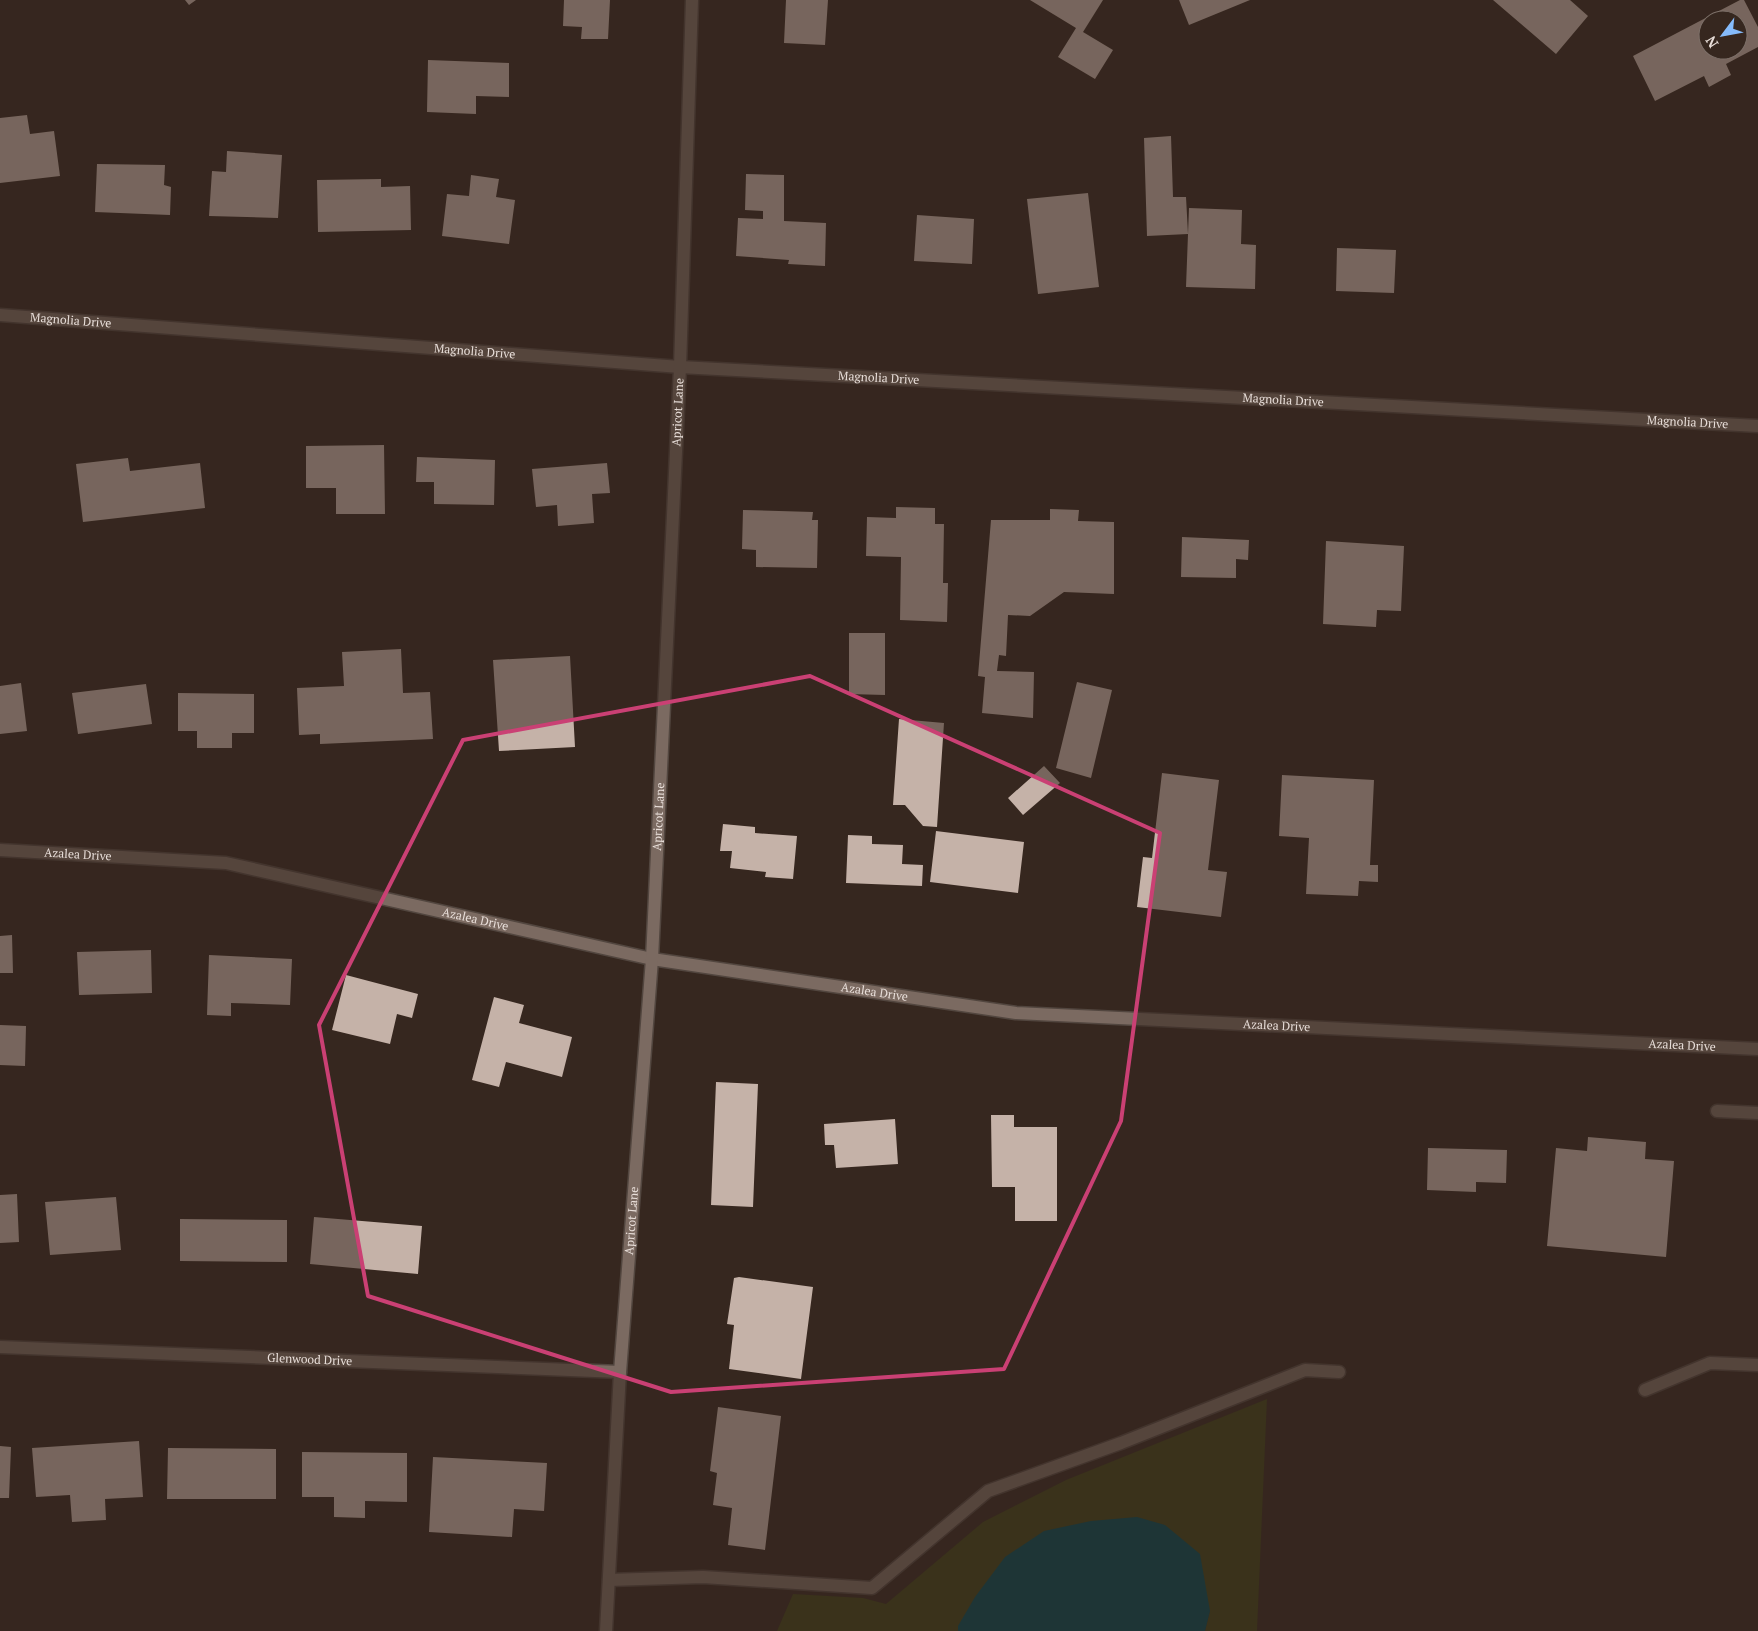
<svg xmlns="http://www.w3.org/2000/svg" width="1758" height="1631" font-family="'PT Serif',serif">
<style>
.green{fill:#3e4018}
.water{fill:#004853}
.building{fill:#c5b2a8;fill-rule:evenodd}
.lines{fill:none;stroke-linecap:round;stroke-linejoin:round}
.lane-casing{stroke:#52463f;stroke-width:15}
.street-casing{stroke:#52463f;stroke-width:15}
.lane{stroke:#7b6a61;stroke-width:12}
.street{stroke:#7b6a61;stroke-width:12}
.marked{fill:none;stroke:#ca4074;stroke-width:4;stroke-linejoin:round}
.labels{text-anchor:middle;stroke-width:5;stroke-linejoin:round;paint-order:stroke}
.street-label{font-size:12px;fill:#e8ded9;stroke:#36271f}
</style>
<rect width="100%" height="100%" fill="#36271f"/>
<path class="green" d="M1267 1399 1257 1631H1205L1210 1610 958 1626V1631H777L793 1594 863 1598 886 1604 983 1522 1066 1480Z"/>
<path class="water" d="M1137 1517 1165 1525 1200 1554 1210 1611 1205 1631H958V1626L975 1597 1005 1557 1044 1531 1091 1521Z"/>
<path class="building" d="M185 0H196L189 5Z
M564 0H610L608 39H581L582 27 563 26Z
M786 0H828L825 45 784 43Z
M1030 0H1103L1083 32 1113 50 1095 79 1058 57 1076 28Z
M1179 0H1250L1189 25Z
M1493 0H1570L1588 16 1556 54Z
M1740 0H1744L1758 27V47L1726 64 1731 75 1709 87 1704 76 1655 101 1633 56ZM1708 20H1738V50H1708Z
M428 60 509 63V97L476 96V114L427 112Z
M27 115 30 134 54 131 60 176 0 183V118Z
M1171 136 1173 197H1186L1188 234 1147 236 1144 138Z
M227 151 282 155 278 218 209 216 212 171 226 172Z
M97 164 165 165 164 185 171 187 170 215 95 212Z
M746 174 784 175V221L826 223 825 266 788 264 789 260 736 256 738 218 763 219V211L745 210Z
M471 175 499 179 496 197 515 200 509 244 442 236 447 194 469 196Z
M381 179V187L410 186 411 230 318 232 317 180Z
M1088 193 1099 287 1038 294 1027 199Z
M1189 208 1242 210 1241 244 1256 245 1255 289 1186 287Z
M917 215 974 219 972 264 914 261Z
M1337 248 1396 250 1394 293 1336 291Z
M384 445 385 514H336V488H306V446Z
M417 457 495 460 494 505 434 504V482H416Z
M128 458 130 471 200 463 205 508 83 522 76 464Z
M607 463 610 493 592 494 594 523 558 526 557 505 536 507 532 469Z
M896 507 935 508V524H944L943 583H948L947 622 900 620 901 557 866 556 867 517 896 518Z
M1050 509 1079 510 1078 521 1114 522V594L1064 592 1030 616 1008 615 1006 656 999 655 997 671 1034 672 1033 718 982 713 985 677 978 676 991 520H1050Z
M743 510 813 512 812 520H818L817 568 756 567V550L742 549Z
M1182 537 1249 540 1248 560 1236 559V578L1181 577Z
M1326 541 1404 546 1401 611 1377 610 1376 627 1323 624Z
M849 633H885V695L849 694Z
M401 649 403 693 430 692 433 739 320 744V734L299 735 297 688 344 686 342 652Z
M570 656 575 747 499 751 493 660Z
M1077 682 1112 690 1091 778 1056 768Z
M21 683 27 731 0 734V686Z
M146 684 152 724 78 734 72 693Z
M178 693 254 694V733H232V748H197V731H178Z
M899 719 944 723 937 827 923 826 905 805H893Z
M1044 766 1060 783 1023 815 1008 798Z
M1162 773 1219 780 1208 870 1227 872 1221 917 1137 907 1143 857 1152 858Z
M1282 775 1374 780 1370 865H1378V882L1359 881 1358 896 1306 894 1309 838 1279 836Z
M723 824 755 827V833L797 836 793 879 765 877 766 872 730 868 732 851H720Z
M936 831 1024 842 1018 893 930 882Z
M848 835 872 836V844L903 845 902 864 923 865 922 886 846 883Z
M12 935 13 973H0V936Z
M151 950 152 993 79 995 77 952Z
M209 955 292 959 290 1005 231 1003V1016L207 1015Z
M346 975 418 994 412 1018 397 1014 390 1044 332 1030Z
M494 997 524 1005 519 1023 572 1037 562 1077 506 1062 499 1087 472 1080Z
M0 1025 26 1026 25 1066 0 1065Z
M716 1082 758 1084 753 1207 711 1205Z
M991 1115H1014V1127H1057V1221H1015V1187H992Z
M895 1119 898 1164 836 1168 834 1145H825L824 1124Z
M1588 1137 1646 1142 1645 1159 1674 1161 1666 1257 1547 1246 1556 1148 1587 1151Z
M1428 1148 1507 1150 1506 1183 1476 1182V1192L1427 1190Z
M17 1194 19 1242 0 1243V1195Z
M116 1197 121 1250 50 1255 45 1202Z
M314 1217 422 1226 418 1274 310 1264Z
M180 1219 287 1220V1262L180 1261Z
M739 1277 813 1287 801 1379 729 1369 734 1325 727 1324 734 1278Z
M718 1407 781 1416 765 1550 728 1545 732 1508 713 1505 717 1473 710 1471Z
M139 1441 143 1497 105 1499 106 1520 72 1522 70 1495 36 1497 32 1448Z
M0 1446 11 1447 9 1498H0Z
M168 1448 276 1449V1499H167Z
M302 1452 407 1453V1502L365 1501V1518L334 1517V1497H302Z
M433 1457 547 1463 544 1511 514 1509 512 1537 429 1532Z"/>
<g class="lines">
<defs>
<path id="lane" d="M1717 1111 1758 1113
M1645 1390 1710 1363 1758 1365
M609 1580 703 1577 872 1588 988 1491 1121 1443 1305 1370 1339 1372"/>
<g id="street">
<path id="s1" d="M0 315 680 367 1758 426"/>
<path id="s2" d="M0 850 226 863 652 959 1016 1013 1758 1049"/>
<path id="s3" d="M0 1347 620 1372"/>
<path id="s4" d="M606 1631 620 1372 652 959 680 367 692 0"/>
</g>
</defs>
<use href="#lane" class="lane-casing"/>
<use href="#street" class="street-casing"/>
<use href="#lane" class="lane"/>
<use href="#street" class="street"/>
</g>
<path d="M0 0H1758V1631H0ZM810 676 1160 833 1121 1121 1004 1369 671 1392 368 1296 319 1025 463 740Z" fill="#36271f" fill-opacity=".55" fill-rule="evenodd"/>
<path class="marked" d="M810 676 1160 833 1121 1121 1004 1369 671 1392 368 1296 319 1025 463 740Z"/>
<g class="labels">
<g class="street-label">
<text dy="4" stroke="none"><textPath href="#s1" startOffset="71">Magnolia Drive</textPath></text>
<text dy="4" stroke="none"><textPath href="#s1" startOffset="476">Magnolia Drive</textPath></text>
<text dy="4" stroke="none"><textPath href="#s1" startOffset="881">Magnolia Drive</textPath></text>
<text dy="4" stroke="none"><textPath href="#s1" startOffset="1286">Magnolia Drive</textPath></text>
<text dy="4" stroke="none"><textPath href="#s4" startOffset="1221">Apricot Lane</textPath></text>
<text dy="4" stroke="none"><textPath href="#s1" startOffset="1691">Magnolia Drive</textPath></text>
<text dy="4" stroke="none"><textPath href="#s4" startOffset="816">Apricot Lane</textPath></text>
<text dy="4" stroke="none"><textPath href="#s2" startOffset="78">Azalea Drive</textPath></text>
<text dy="4" stroke="none"><textPath href="#s2" startOffset="482">Azalea Drive</textPath></text>
<text dy="4" stroke="none"><textPath href="#s2" startOffset="888">Azalea Drive</textPath></text>
<text dy="4" stroke="none"><textPath href="#s2" startOffset="1292">Azalea Drive</textPath></text>
<text dy="4" stroke="none"><textPath href="#s2" startOffset="1698">Azalea Drive</textPath></text>
<text dy="4" stroke="none"><textPath href="#s4" startOffset="411">Apricot Lane</textPath></text>
<text dy="4" stroke="none"><textPath href="#s3" startOffset="310">Glenwood Drive</textPath></text>
</g>
</g>
<g transform="translate(1723 35) rotate(238)"><circle r="24" fill="#36271f" stroke="#7d7069"/>
<path d="M0-4L9 19L0 12L-9 19Z" fill="#85bbfb"/>
<text y="-8" font-size="14" font-weight="bold" text-anchor="middle" fill="#e8ded9">N</text>
</g>
</svg>
